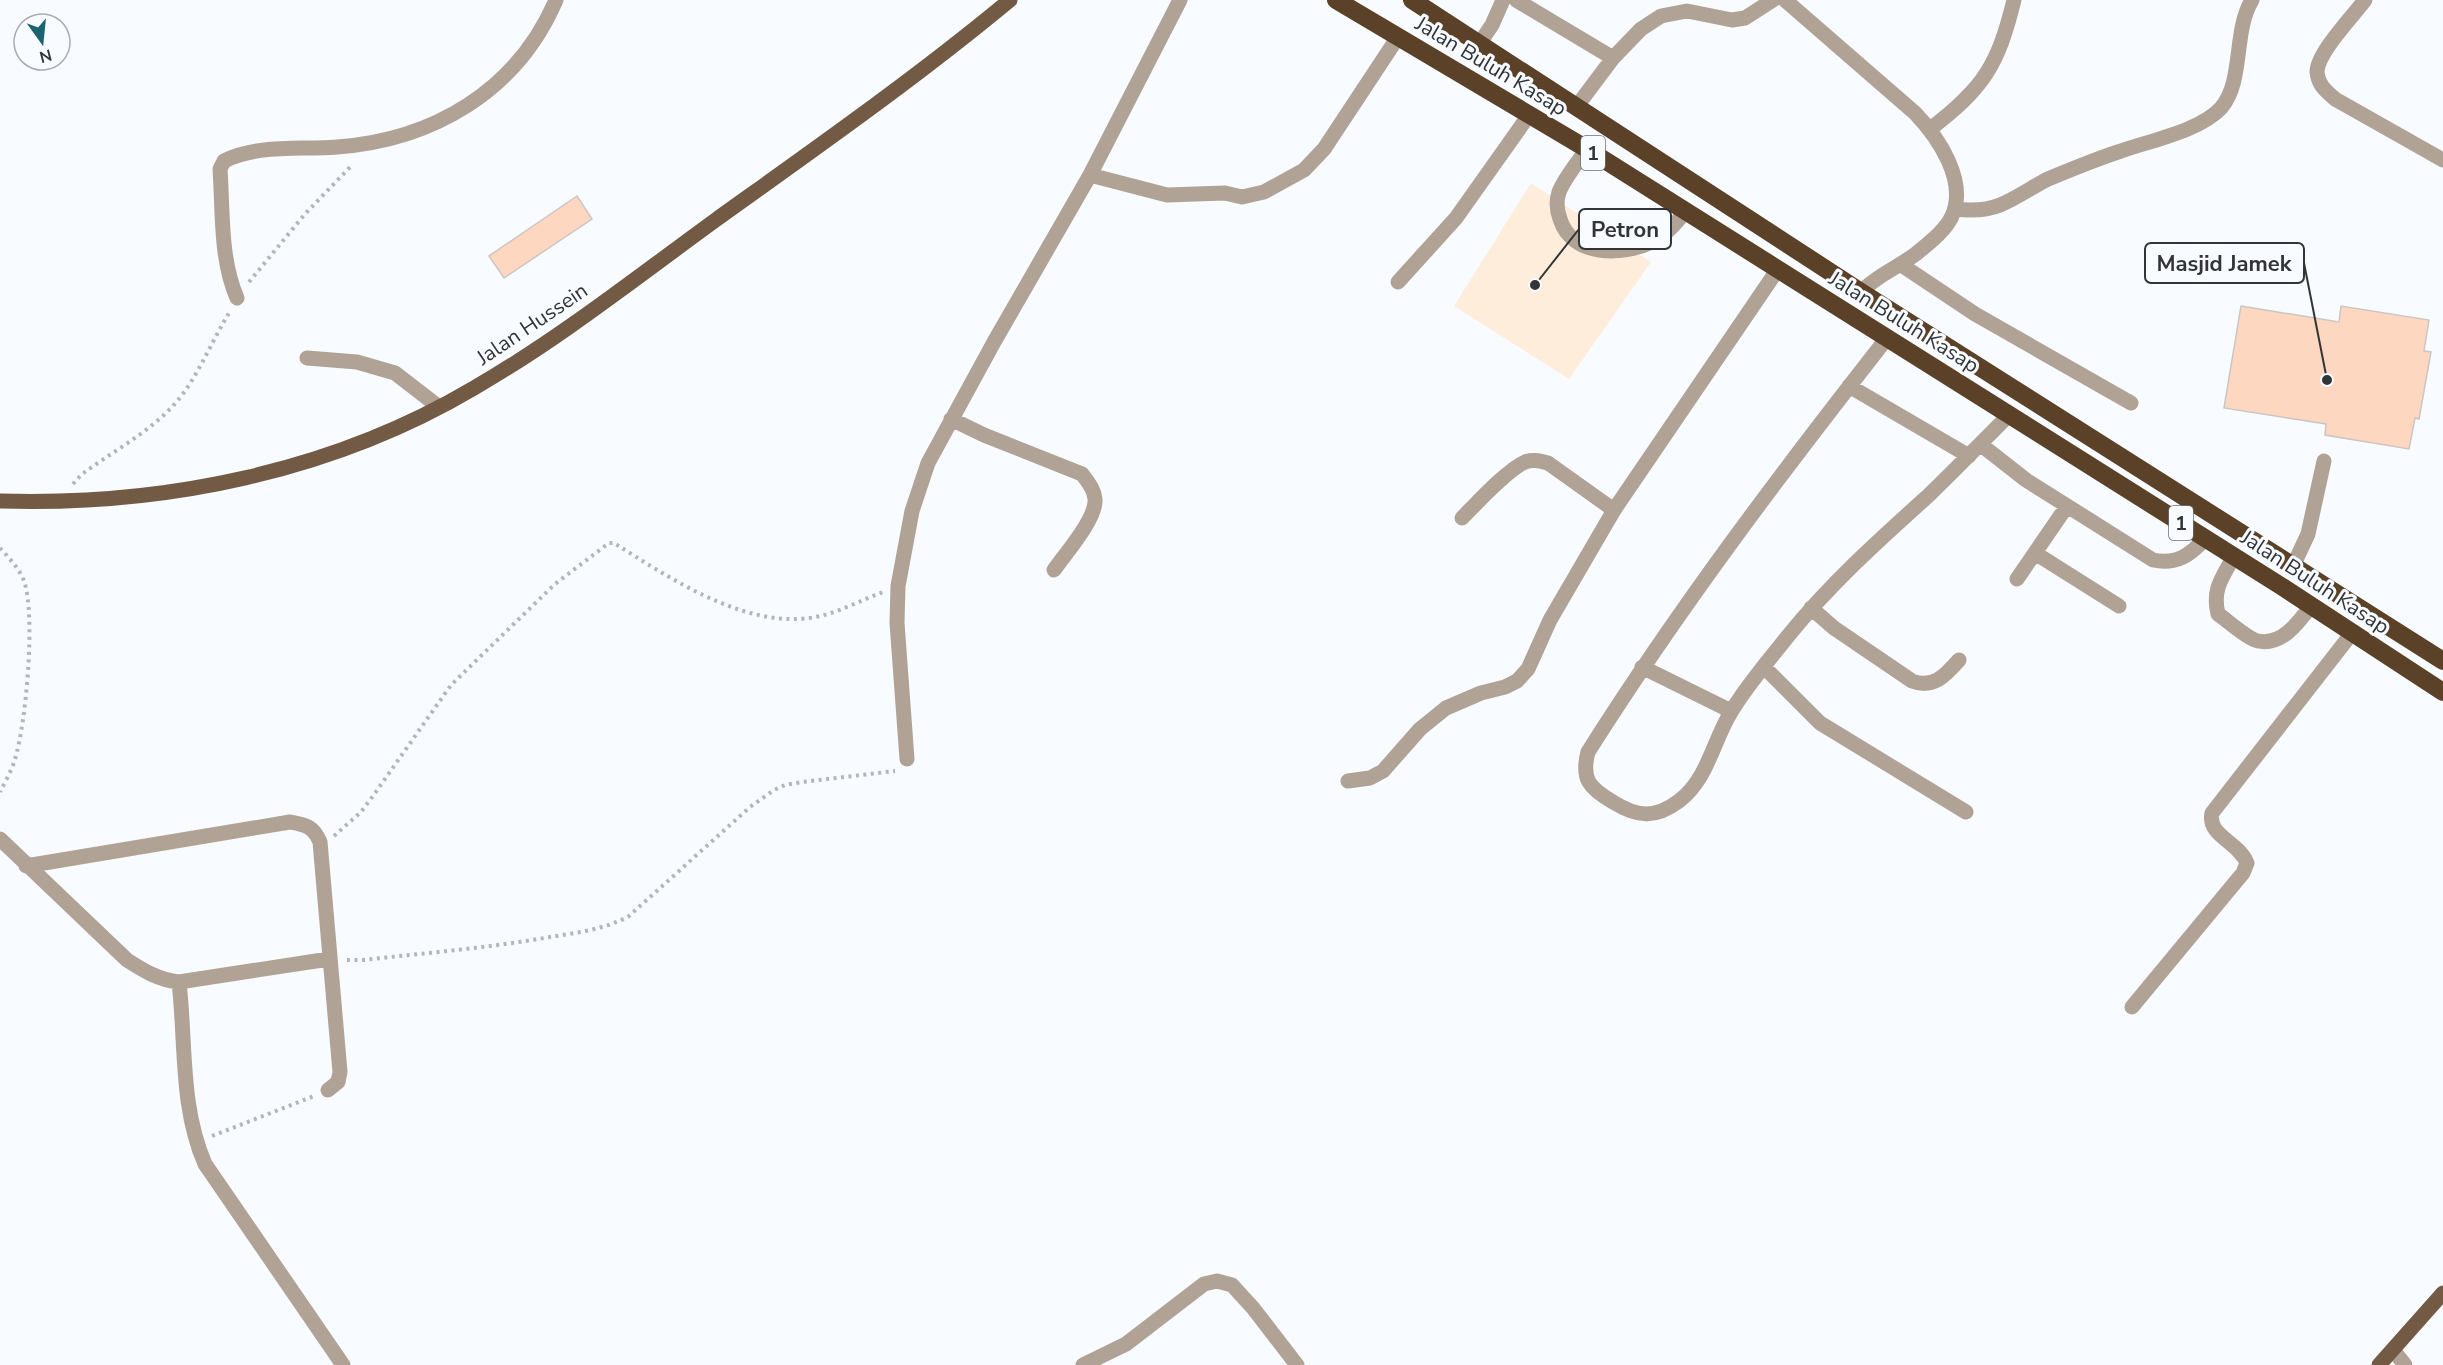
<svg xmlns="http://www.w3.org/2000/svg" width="2443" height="1365" font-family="'Nunito Sans',sans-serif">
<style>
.commercial{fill:#ffeddc}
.building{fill:#fed7c0;stroke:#cbc6c3;stroke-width:1.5}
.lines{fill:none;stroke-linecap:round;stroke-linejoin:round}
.path{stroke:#b3b6b9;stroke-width:4;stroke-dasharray:3 4.5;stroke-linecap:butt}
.minor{stroke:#b0a295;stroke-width:15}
.major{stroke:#725a44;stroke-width:15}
.highway{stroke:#5b4127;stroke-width:18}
.labels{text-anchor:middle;stroke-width:6;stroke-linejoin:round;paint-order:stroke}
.shield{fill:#f8fbff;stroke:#6d7072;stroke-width:1.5}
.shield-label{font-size:20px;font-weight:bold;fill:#323436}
.street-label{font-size:21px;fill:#323436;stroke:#f8fbff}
.leader{fill:none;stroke:#323436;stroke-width:2}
.callout-dot{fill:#323436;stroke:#f8fbff;stroke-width:2}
.callout{fill:#f8fbff;stroke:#323436;stroke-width:2}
.callout-label{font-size:22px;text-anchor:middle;font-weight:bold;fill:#323436}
</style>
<rect width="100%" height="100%" fill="#f8fbff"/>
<path class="commercial" d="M1531 183 1651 262 1569 379 1454 306Z"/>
<path class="building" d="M577 196 592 219 504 278 489 256Z
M2241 306 2339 322 2341 306 2429 320 2424 351 2431 352 2419 419 2415 418 2409 449 2325 435 2326 424 2224 408Z"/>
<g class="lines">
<path class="path" d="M249 282 305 214 353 164
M73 484 81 475C110 453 145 435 171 408 196 382 210 344 229 313
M0 548C9 558 19 568 24 581 36 615 26 724 15 759 12 770 5 782 0 792
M334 836 361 812 373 796 451 685 555 584 609 543H614C668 577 742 627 809 618 834 615 859 601 883 592
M347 960H363C425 953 488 948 550 937 576 933 606 929 629 916L750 807 774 790 785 785 802 782 895 771
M212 1136 314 1096"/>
<path class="minor" d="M1516 0 1613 58
M1785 0 1915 113C1938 137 1968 181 1952 216 1946 230 1929 243 1917 253 1899 267 1877 275 1861 292
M2365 0C2353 16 2317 53 2317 72 2318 85 2326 91 2335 99L2443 160
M1479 44 1492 25 1503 0
M1577 106 1613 58 1641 29 1661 16 1687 11 1732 20 1745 18 1773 0
M1930 129C1984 88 1998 65 2014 0
M1587 149C1578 162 1565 177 1559 192 1556 201 1557 211 1560 219 1572 257 1622 256 1652 242 1666 235 1676 223 1686 211
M1090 175 1167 195 1225 193 1242 197 1264 192 1304 170 1324 149 1398 37
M1955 209C1971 211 1985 211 2000 205 2017 198 2032 187 2048 179 2072 169 2096 159 2121 151 2149 141 2200 131 2221 108 2244 82 2233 31 2252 0
M1900 264 1975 314 2131 403
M1398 282 1456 218 1529 115
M237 298C220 259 223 212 220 169L224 161C257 144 300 150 337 147 433 140 517 91 556 0
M1887 338C1782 472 1679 608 1588 752 1581 779 1589 788 1613 802 1637 817 1655 819 1679 801 1708 779 1713 741 1731 712 1747 685 1769 660 1788 636 1831 583 1878 541 1929 495 1956 469 1982 442 2009 415
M307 358 357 362 395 373 439 407
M1849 386 1969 456
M951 419 984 435 1082 474C1088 482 1094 489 1095 499 1097 518 1065 554 1054 570
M1980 444 2026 480 2153 560C2177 565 2190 555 2206 538
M1462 518C1477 503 1507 470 1525 462 1533 459 1540 461 1548 463L1614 510
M2035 553 2119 606
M2234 556C2222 578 2212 589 2218 614 2228 621 2248 639 2258 641 2282 646 2299 622 2311 606
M2294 564 2308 534 2324 461
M2017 579 2067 506
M1811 608 1834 628 1912 681C1933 689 1945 676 1959 660
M1642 667 1731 711
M1764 667 1820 723 1966 812
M907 759 897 623 898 586 912 511 928 463 994 342 1090 175 1180 0
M1348 781 1370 778 1383 771 1420 729 1446 708 1481 693 1505 687 1517 681 1528 669 1550 620 1614 510 1778 269
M0 839 127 960C144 971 159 980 179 982L329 959
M26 866 290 822C306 825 313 826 320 842L340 1072 338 1082 328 1090
M179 982C186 1043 180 1107 205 1164L343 1365
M2132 1007 2243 873 2247 863C2238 841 2207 836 2212 813L2352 633
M2393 1350 2405 1365
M1083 1365 1126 1344 1204 1284 1217 1281 1232 1285 1253 1308 1297 1365"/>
<path class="major" d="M0 501C164 506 332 472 474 388 559 339 637 277 717 219 816 148 916 78 1010 0
M2379 1365 2443 1293"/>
<path class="highway" d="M1336 0 1587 149 2281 586 2443 692
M1412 0 1861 292 2443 661"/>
</g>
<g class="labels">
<g class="shield">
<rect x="1581" y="136" width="24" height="34" rx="4.5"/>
<rect x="2169" y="506" width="24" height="34" rx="4.5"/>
</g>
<g class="shield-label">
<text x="1593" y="160">1</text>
<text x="2181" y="530">1</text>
</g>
<g class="street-label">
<text transform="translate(1491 66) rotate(31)" y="7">Jalan Buluh Kasap</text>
<text transform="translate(1904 322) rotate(32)" y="7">Jalan Buluh Kasap</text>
<text transform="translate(532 324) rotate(-34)" y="7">Jalan Hussein</text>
<text transform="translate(2315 582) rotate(33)" y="7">Jalan Buluh Kasap</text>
</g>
</g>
<path class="leader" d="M1535 285L1579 229M2327 380L2304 263"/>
<g class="callout-dot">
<circle cx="1535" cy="285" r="6"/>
<circle cx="2327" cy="380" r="6"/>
</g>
<g class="callout">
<rect x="1579" y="209" width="92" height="40" rx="6"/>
<rect x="2145" y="243" width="159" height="40" rx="6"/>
</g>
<g class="callout-label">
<text x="1625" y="237">Petron</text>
<text x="2224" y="271">Masjid Jamek</text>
</g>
<g transform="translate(42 42) rotate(165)"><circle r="28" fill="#f8fbff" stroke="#a9abaf" stroke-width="1.5"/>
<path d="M0-4.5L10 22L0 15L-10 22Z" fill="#1a6371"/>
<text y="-9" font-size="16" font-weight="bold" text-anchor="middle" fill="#323436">N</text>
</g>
</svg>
